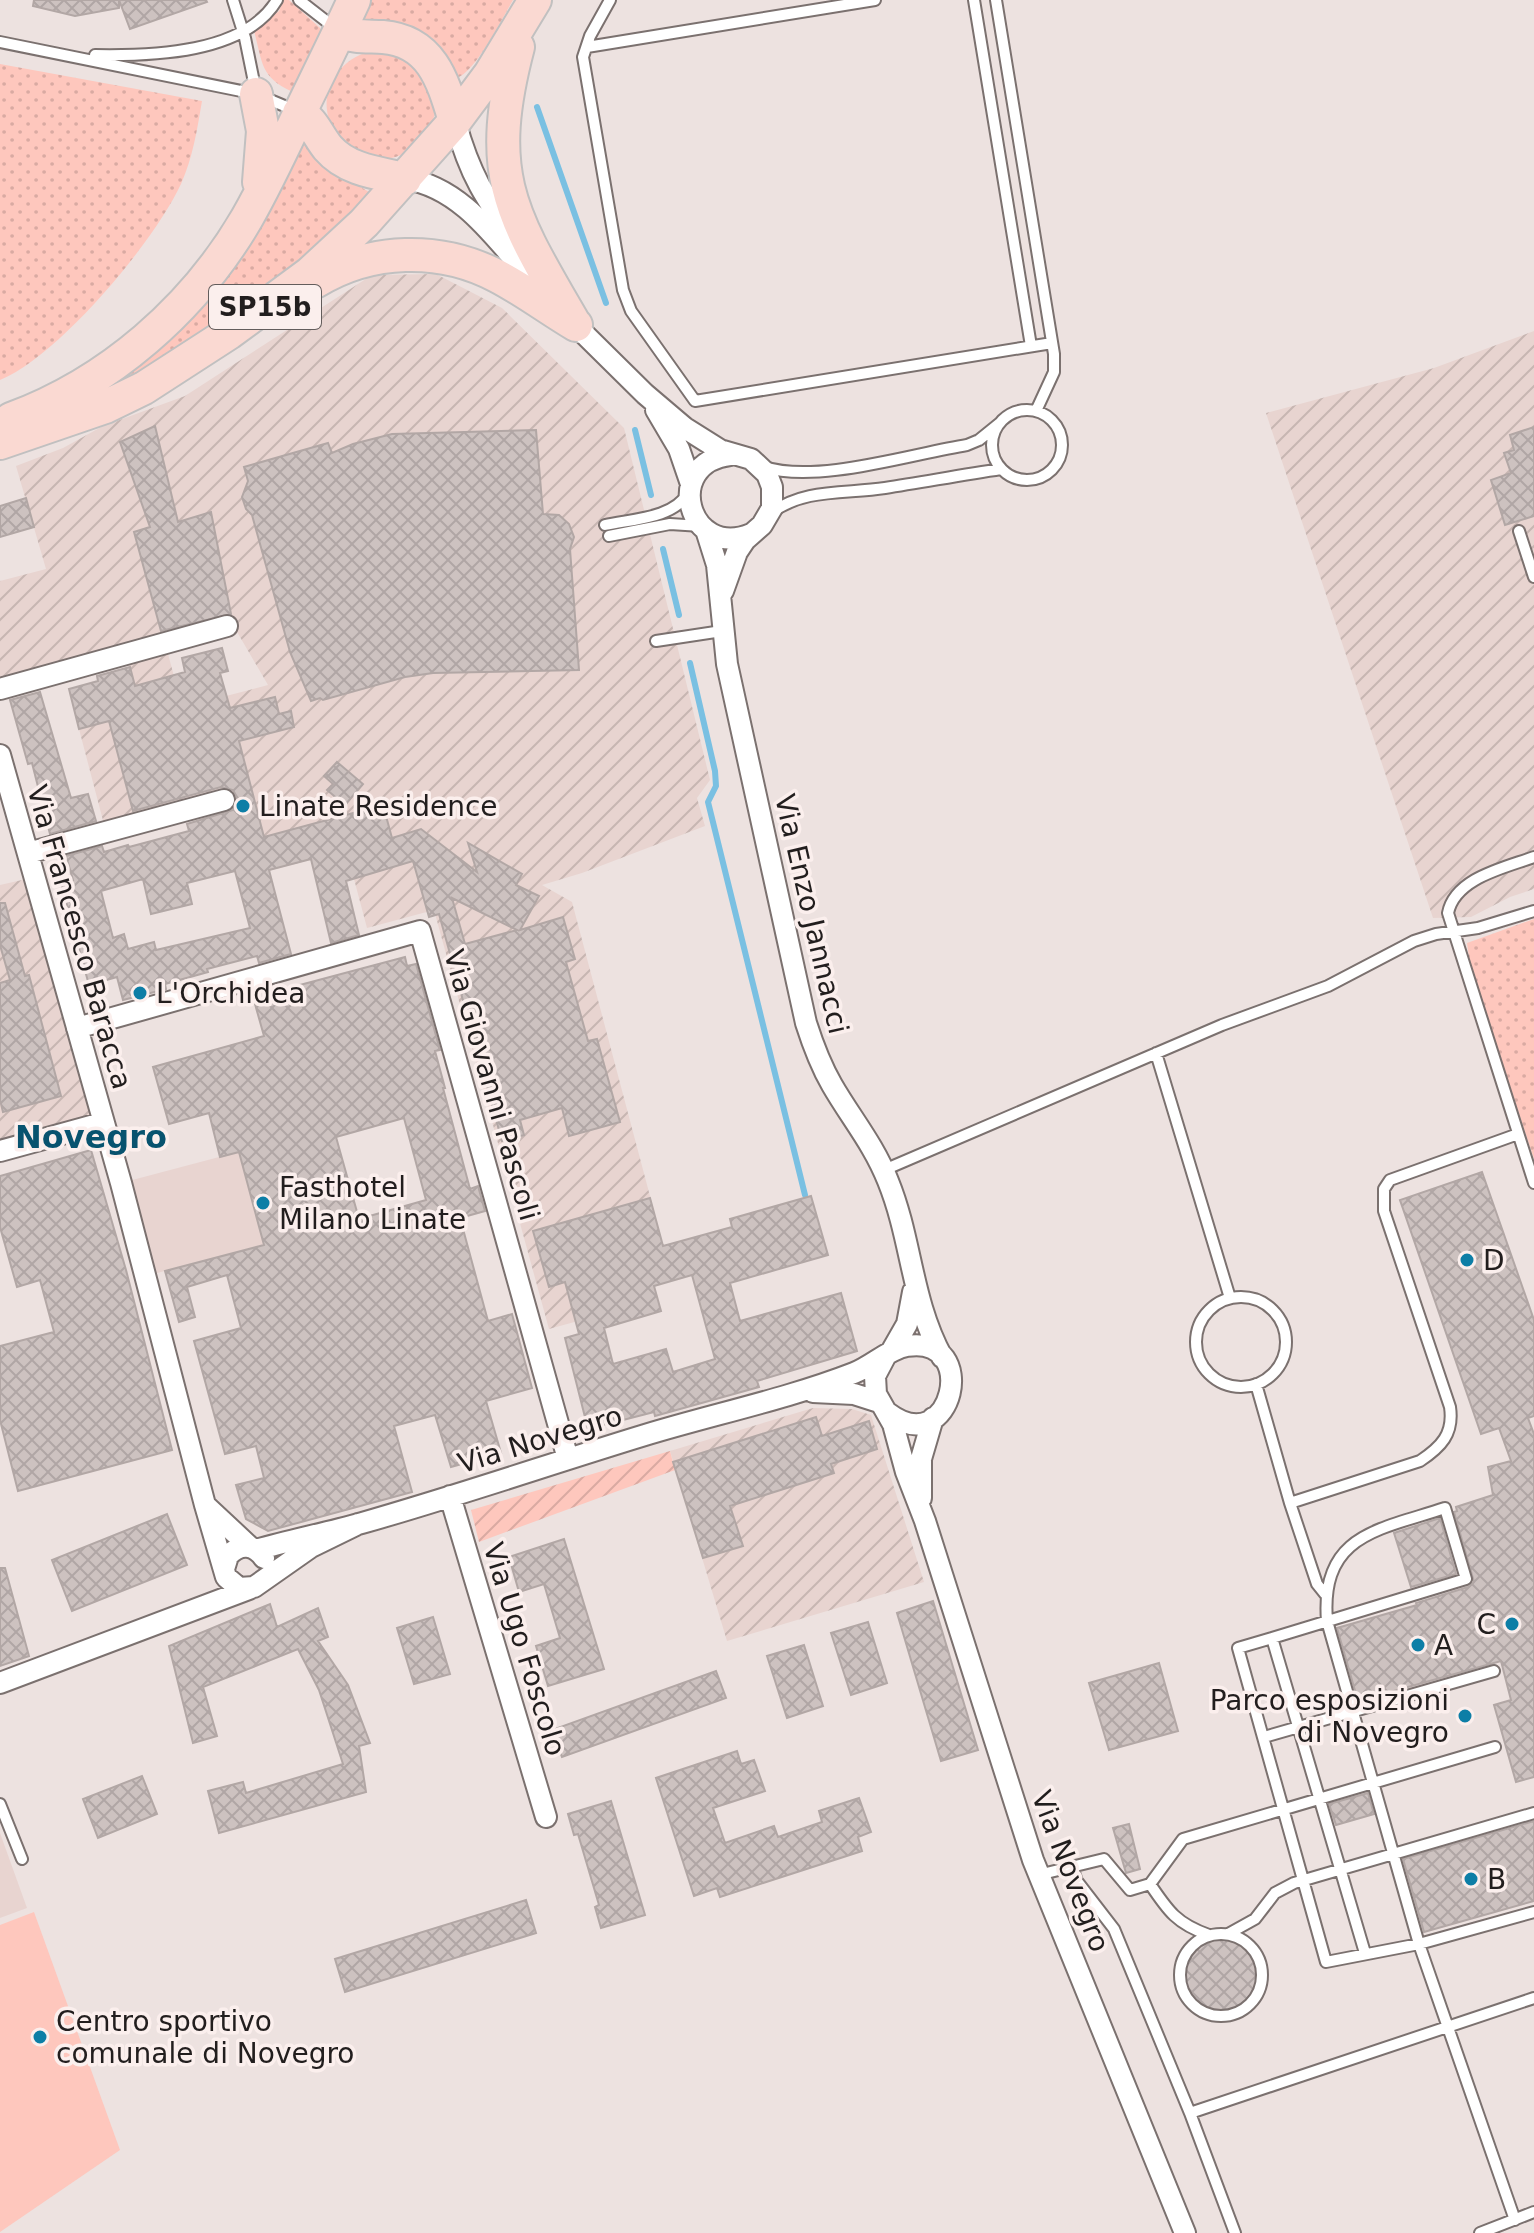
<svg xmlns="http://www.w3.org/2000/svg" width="1534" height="2233" font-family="'DejaVu Sans',sans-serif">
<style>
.built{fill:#e8d4d0}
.industrial{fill:url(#industrial-furrows);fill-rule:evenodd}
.grass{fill:url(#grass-dots)}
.garden{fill:url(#garden-furrows)}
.pitch{fill:#fec7bd}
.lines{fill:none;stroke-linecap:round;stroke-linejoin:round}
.stream{stroke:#7ac0e2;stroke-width:6}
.building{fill:url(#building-cross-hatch);stroke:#b2a7a5;stroke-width:2;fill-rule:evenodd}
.service-casing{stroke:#7b716f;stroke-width:14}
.minor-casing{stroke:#7b716f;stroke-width:24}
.primary-casing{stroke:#c1c0c0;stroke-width:36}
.service{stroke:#fff;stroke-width:10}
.minor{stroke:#fff;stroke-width:20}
.primary{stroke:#fad9d2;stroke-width:32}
.poi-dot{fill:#0d7ea6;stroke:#fbefed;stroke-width:3}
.labels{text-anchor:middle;stroke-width:7;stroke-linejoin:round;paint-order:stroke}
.shield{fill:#fbefed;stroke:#635d5c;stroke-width:2}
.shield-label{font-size:26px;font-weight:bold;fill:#221e1e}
.poi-label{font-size:28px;fill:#221e1e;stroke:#fbefed;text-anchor:start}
.street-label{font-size:28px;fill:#221e1e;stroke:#fbefed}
.quarter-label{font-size:32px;font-weight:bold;fill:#08536f;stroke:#fbefed}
</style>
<defs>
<pattern id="industrial-furrows" width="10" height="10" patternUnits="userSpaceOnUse" patternTransform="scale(2)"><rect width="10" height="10" fill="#e8d4d0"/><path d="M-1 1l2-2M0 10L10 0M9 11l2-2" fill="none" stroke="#c7b6b2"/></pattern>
<pattern id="grass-dots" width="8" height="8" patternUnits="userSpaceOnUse" patternTransform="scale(2)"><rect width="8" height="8" fill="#fec7bd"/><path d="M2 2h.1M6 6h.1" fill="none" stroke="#d9aaa2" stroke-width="1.8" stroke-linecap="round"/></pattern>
<pattern id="garden-furrows" width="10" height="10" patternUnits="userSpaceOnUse" patternTransform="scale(2)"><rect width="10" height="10" fill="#fec7bd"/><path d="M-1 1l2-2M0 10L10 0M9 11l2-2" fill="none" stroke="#d9aaa2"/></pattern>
<pattern id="building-cross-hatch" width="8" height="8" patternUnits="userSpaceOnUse" patternTransform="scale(2)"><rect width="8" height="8" fill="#cdc2c0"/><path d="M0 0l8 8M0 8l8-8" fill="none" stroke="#b0a6a5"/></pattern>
</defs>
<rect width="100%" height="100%" fill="#ede2e0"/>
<path class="built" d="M330 1114 359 1219 146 1276 121 1183 238 1152Z
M0 1833 27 1908 0 1918Z"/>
<path class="industrial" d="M436 274 502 308 624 428 710 780 697 798 705 826 582 873 542 885 572 902 659 1230 640 1235 658 1299 549 1329 434 910 367 928 354 879 360 869 355 848 245 877 225 802 106 832 79 729 134 686 126 654 0 689V581L46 569 16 466 63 448 103 426 185 396 372 275ZM233 625 268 685 199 703 180 698 165 643Z
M1534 331V889L1510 897 1471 917 1433 918 1266 413 1434 368Z
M35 877 102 1123 0 1151V885Z
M813 1408 852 1409 871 1415 924 1582 727 1641 670 1451Z"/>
<path class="grass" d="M283 0H289L320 28 322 33 293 92C260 77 263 64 254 31L279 11Z
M366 0H513C502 19 476 71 457 78L366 22 363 15Z
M375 50 410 58 436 103C435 123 428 132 414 145 399 160 384 162 364 154 359 152 352 150 347 147 342 144 339 138 336 133 312 98 337 57 375 50Z
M0 64 202 101C197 130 193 157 181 184 154 242 59 356 0 380Z
M308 141 336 172 369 192C304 270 183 354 91 396Z
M1534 919V1159L1470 965 1467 943Z"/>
<path class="garden" d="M670 1451 675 1470 479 1542 471 1510Z"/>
<path class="pitch" d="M34 1912 120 2150 0 2232V1925Z"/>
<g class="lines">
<path class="stream" d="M537 107 606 303
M635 430 651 495
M663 549 679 615
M690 663 715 771 716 786 708 802 805 1195"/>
</g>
<path class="building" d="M34 0H206L207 2 130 29 119 0V8L75 16 33 6Z
M155 426 178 522 211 512 231 614 161 631 134 532 150 527 120 442Z
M1534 427V516L1505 525 1491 480 1511 473 1504 453 1514 450 1510 435Z
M536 430 543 514 559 515 569 524 574 537 570 549 579 670 433 673 405 677 323 700 320 698 311 701 290 652 252 515 246 509 242 497 248 481 244 467 328 443 332 453 353 444 392 434Z
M26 498 34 527 0 537V506Z
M222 648 228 671 220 673 230 708 275 697 279 714 291 711 294 727 239 741 264 837 383 805 392 838 421 829 477 872 468 843 522 874 516 885 539 896 520 930 563 917 575 959 566 962 588 1041 597 1039 620 1122 569 1136 562 1108 520 1120 524 1135 502 1141 439 914 429 917 413 861 346 881 359 935 331 943 311 859 269 870 291 954 259 963 257 956 207 969 208 972 165 984 166 989 123 1000 117 977 89 985 61 883 73 880 66 856 102 846 104 852 128 845 129 847 189 831 187 824 233 810 237 797 233 790 221 787 133 811 109 721 79 729 69 689 98 681 97 676 130 667 135 686 185 672 182 658ZM235 871 250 928 156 950 154 942 128 949 124 934 113 938 101 891 143 879 151 914 192 904 187 883ZM452 898 517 930 465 944Z
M40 692 71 798 88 794 96 821 50 834 32 763 28 764 10 700Z
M337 762 363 784 345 805 327 790 333 784 324 776Z
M0 903H5L25 976 29 975 61 1096 3 1112 0 1100V983L10 980 0 945Z
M405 957 407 966 416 964 440 1050 435 1051 445 1088H443L470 1189 478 1186 485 1211 460 1218 488 1321 512 1314 532 1388 486 1401 501 1453 451 1467 435 1415 394 1426 412 1492 268 1531 246 1519 236 1485 264 1478 256 1446 225 1454 194 1341 241 1328 227 1275 187 1287 195 1317 179 1322 165 1271 264 1245 239 1152 220 1157 209 1113 169 1124 153 1067 264 1036 255 1004 297 993 296 986ZM404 1118 426 1200 359 1219 336 1137Z
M91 1150 126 1270 172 1450 18 1491 0 1420V1346L54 1332 40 1280 17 1287 0 1227V1176Z
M1482 1172 1534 1320V1416L1528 1418 1534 1434V1777L1516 1782 1494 1705 1511 1700 1501 1661 1358 1701 1337 1628 1417 1605 1416 1603 1468 1587 1474 1582 1454 1512 1457 1511 1456 1507 1493 1495 1488 1467 1511 1461 1499 1428 1481 1434 1400 1200Z
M811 1196 828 1255 730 1283 740 1321 841 1293 857 1351 757 1381 759 1387 655 1416 654 1412 588 1429 565 1338 579 1334 565 1282 549 1287 533 1231 650 1198 663 1246 732 1227 730 1219ZM692 1275 715 1359 673 1372 666 1349 613 1364 604 1328 661 1311 654 1286Z
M816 1417 822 1436 869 1421 877 1449 831 1464 834 1473 730 1506 743 1546 703 1558 673 1462Z
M167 1514 187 1565 72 1611 52 1560Z
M1440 1518 1456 1574 1411 1587 1394 1533Z
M564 1539 604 1669 548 1686 536 1646 560 1638 544 1584 519 1592 509 1557Z
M0 1568H5L29 1656 0 1666Z
M933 1601 978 1750 941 1761 897 1613Z
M270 1604 277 1627 318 1608 328 1637 318 1641 348 1685 370 1743 359 1746 366 1792 219 1833 208 1791 243 1782 246 1793 343 1764 319 1690 298 1649 203 1687 217 1736 193 1743 169 1646Z
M433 1617 450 1674 414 1684 397 1628Z
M868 1622 887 1683 851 1695 831 1633Z
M804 1645 823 1706 787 1718 767 1656Z
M1159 1663 1178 1731 1109 1750 1089 1683Z
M716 1671 726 1698 562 1757 552 1730Z
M737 1751 741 1764 754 1760 765 1791 713 1808 725 1843 774 1826 778 1837 822 1822 819 1811 859 1798 871 1832 858 1837 862 1851 720 1897 717 1888 694 1896 656 1778Z
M142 1776 157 1814 98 1838 83 1799Z
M1368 1793 1374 1814 1336 1825 1329 1804Z
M611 1801 645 1915 601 1928 595 1907 599 1905 578 1834 574 1835 568 1814Z
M1534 1821V1901L1424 1932 1403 1859Z
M1129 1824 1140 1869 1126 1873 1113 1828Z
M526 1900 536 1933 345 1992 335 1959Z
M1218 1938 1241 1944 1250 1952 1258 1974 1252 1996 1234 2011 1221 2013 1208 2011 1197 2005 1189 1995 1184 1983 1183 1971 1188 1958 1196 1948Z"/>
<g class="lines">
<defs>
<path id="service" d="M233 0 245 38 256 92
M299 0 335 28
M610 0 590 36 583 57 623 290 631 311 695 401 1052 343
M974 0 1031 346
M996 0 1054 354V372L1036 411
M0 42 256 94 294 110
M587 47 875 0
M95 55C151 56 245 54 277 0
M992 445a35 35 0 1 1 70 0a35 35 0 1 1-70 0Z
M764 467C817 484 911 454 967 445L979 440 1000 423
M771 513C804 488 846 494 885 488 923 482 962 475 1001 469
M605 525C631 519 673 519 688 493
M1519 531 1534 577
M609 536 670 524 701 526
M656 641 722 631
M1534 857C1504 868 1455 878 1448 913L1534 1183
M1156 1053 1230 1298
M884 1170 1222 1025 1328 986 1414 941 1436 934 1478 928 1534 911
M1196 1342a45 45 0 1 1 90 0a45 45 0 1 1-90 0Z
M1256 1384 1290 1503 1317 1584 1325 1594
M1290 1503 1420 1461C1441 1447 1454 1434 1450 1407L1384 1211V1189L1390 1180 1518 1134
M1272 1638 1238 1648 1326 1962 1419 1944 1534 1912
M1264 1737 1494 1671
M0 1804 22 1859
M1072 1867 1077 1881 1114 1929 1190 2113
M1038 1875 1104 1859 1130 1890 1150 1884 1183 1839 1495 1747
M1150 1884C1168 1911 1177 1924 1209 1935
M1180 1975a41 41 0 1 1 82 0a41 41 0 1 1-82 0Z
M1228 1934 1255 1919 1275 1893 1294 1883 1534 1813
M1365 1953 1272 1638 1466 1579 1445 1508C1379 1530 1320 1534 1327 1621L1419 1944 1515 2220
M1235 2233 1190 2113 1534 1998
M1480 2233 1534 2212"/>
<path id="minor" d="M455 121C470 176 485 198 518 244
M405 179C467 187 504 252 545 294
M567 317 645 394 685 428 720 450 751 459 767 474 772 487V508L762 525 745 540 737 552 723 591
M656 410 679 449 691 484
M730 455C662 463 688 560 751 534
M706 530 717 565 727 664 806 1023C813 1045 821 1066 832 1085 851 1118 874 1145 888 1181 912 1240 911 1300 942 1357
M0 689 227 626
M0 755 121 1183 205 1505 226 1577 239 1588 254 1587 311 1547 358 1524
M28 853 224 800
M77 1028 420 931 568 1459
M0 1151 102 1123
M891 1352 907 1324 913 1292
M885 1357 875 1376 876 1394 893 1424 906 1472 925 1521 1033 1860 1185 2233
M813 1392 854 1394 879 1402
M450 1496 546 1817
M921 1498V1459L933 1418
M205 1505 250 1547
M256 1550C291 1540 327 1533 362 1523 457 1496 550 1464 645 1435 714 1414 787 1399 854 1373 872 1366 889 1349 907 1346 981 1334 953 1462 888 1413
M224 1569 228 1556C240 1543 254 1544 264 1558
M0 1683 249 1589"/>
<path id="primary" d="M340 31C353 38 368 36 383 37 432 41 443 81 455 121
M518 47C484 176 511 214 574 323
M256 94 263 131 259 182
M299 113C313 120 318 136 328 148 347 170 377 173 405 179
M315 282C370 248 440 246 497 276 524 290 549 309 576 325
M11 419C109 383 194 309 247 218 267 183 284 146 301 110 319 73 337 37 354 0
M0 443 105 407 144 388 229 333 310 273 364 223 455 121 490 74 535 0"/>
</defs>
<use href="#service" class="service-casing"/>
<use href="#minor" class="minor-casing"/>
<use href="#primary" class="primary-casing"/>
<use href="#service" class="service"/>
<use href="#minor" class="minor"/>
<use href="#primary" class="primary"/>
</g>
<g class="poi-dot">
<circle cx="243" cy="806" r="8"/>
<circle cx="140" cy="993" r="8"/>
<circle cx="263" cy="1203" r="8"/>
<circle cx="1467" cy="1260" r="8"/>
<circle cx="1512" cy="1624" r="8"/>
<circle cx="1418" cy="1645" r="8"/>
<circle cx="1465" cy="1716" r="8"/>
<circle cx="1471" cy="1879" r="8"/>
<circle cx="40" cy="2037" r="8"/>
</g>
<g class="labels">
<rect class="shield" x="209" y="285" width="112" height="44" rx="6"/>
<g class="shield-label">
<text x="265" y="316">SP15b</text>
</g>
<g class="poi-label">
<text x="259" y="816">Linate Residence</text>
<text x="156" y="1003">L'Orchidea</text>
<text x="279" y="1197">Fasthotel<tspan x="279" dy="32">Milano Linate</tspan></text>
<text x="1483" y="1270">D</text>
<text x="1496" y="1634" text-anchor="end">C</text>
<text x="1434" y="1655">A</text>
<text x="1449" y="1710" text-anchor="end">Parco esposizioni<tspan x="1449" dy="32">di Novegro</tspan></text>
<text x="1487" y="1889">B</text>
<text x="56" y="2031">Centro sportivo<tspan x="56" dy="32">comunale di Novegro</tspan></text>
</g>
<g class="street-label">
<text transform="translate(812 914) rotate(77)" y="10">Via Enzo Jannacci</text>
<text transform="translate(80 937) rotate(74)" y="10">Via Francesco Baracca</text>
<text transform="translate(492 1085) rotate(74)" y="10">Via Giovanni Pascoli</text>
<text transform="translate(540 1439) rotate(-17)" y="10">Via Novegro</text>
<text transform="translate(525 1649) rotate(73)" y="10">Via Ugo Foscolo</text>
<text transform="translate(1071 1871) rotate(69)" y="10">Via Novegro</text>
</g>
<g class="quarter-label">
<text x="91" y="1148">Novegro</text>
</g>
</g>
</svg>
